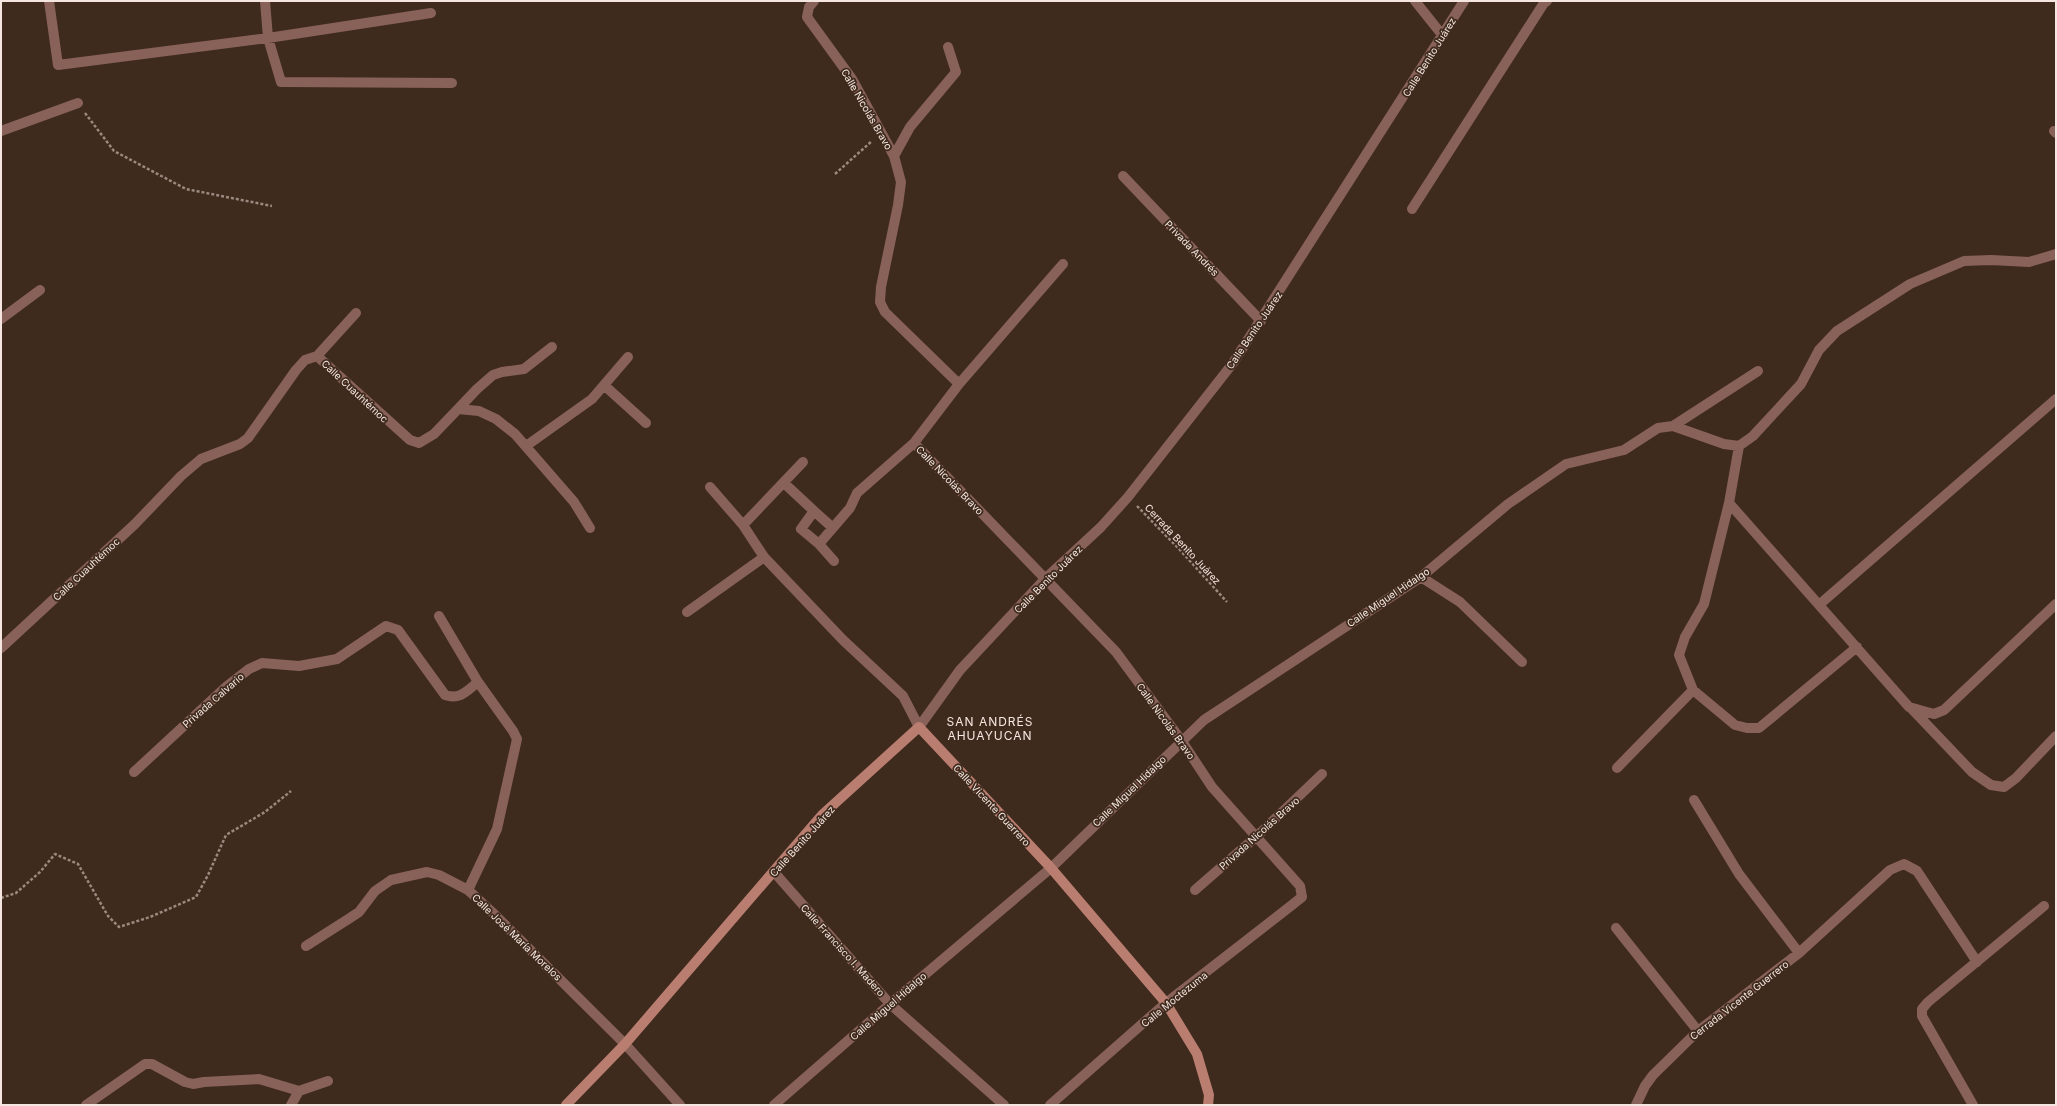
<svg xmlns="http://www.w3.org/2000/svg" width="2057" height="1106" font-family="Inter,sans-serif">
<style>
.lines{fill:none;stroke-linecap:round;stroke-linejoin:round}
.path{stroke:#9a897f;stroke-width:2.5;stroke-dasharray:3 2;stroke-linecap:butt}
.street{stroke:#886259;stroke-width:10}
.secondary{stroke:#b97e70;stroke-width:10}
.labels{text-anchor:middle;stroke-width:3.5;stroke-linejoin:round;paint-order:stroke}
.street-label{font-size:10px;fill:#f5e7df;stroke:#3f2a1e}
.quarter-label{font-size:12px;letter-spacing:1px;fill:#f5e7df;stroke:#3f2a1e}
</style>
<rect width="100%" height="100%" fill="#3f2a1e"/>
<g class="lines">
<path class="path" d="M85 113 114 151 186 189 272 206
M835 174 872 141
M1137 506 1180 550 1227 602
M1 898 16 893 40 872 55 854 78 864 108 916 119 927 150 917 196 897 208 875 226 835 265 812 291 791"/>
<path class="street" d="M49 1 58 65 268 38 431 13
M265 1 268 38 281 82 452 83
M814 1 809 7 807 17 852 79 894 156 901 182 898 205 881 287 880 302 885 312 959 384 914 443 1116 652 1181 740 1212 787 1300 886 1302 897 1292 905 1166 1003 1050 1105
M1415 1 1443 36
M1 131 78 103
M2054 131 2056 133
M894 156 910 127 956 72 948 47
M1123 176 1261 321
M1412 209 1544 3 1547 1
M1 319 40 290
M317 356 410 440 419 443 434 434 458 409 479 411 496 419 515 434 574 502 590 528
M959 384 1063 264
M605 386 646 423
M458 409 477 389 493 375 502 372 524 369 552 347
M1673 426 1758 371
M526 446 592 399 628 357
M1739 446 1729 503 1909 707 1934 714 1944 710 2056 604
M784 483 814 511
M710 487 743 525 764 557 843 640 903 696 919 727 960 670 1046 578 1101 527 1128 497 1233 363 1464 1
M1729 503 1704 604 1685 637 1679 655 1693 690 1735 725 1747 728H1759L1857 647
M743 525 803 462
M833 528 814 511 801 529 819 544 850 508 857 493 914 443
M819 544 834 561
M1421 577 1460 602 1522 662
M1820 604 2056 399
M687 612 764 557
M439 616 478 682 513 731 517 739 497 829 468 890
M1 648 135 524 181 476 201 459 240 444 248 438 296 370 305 360 317 356 356 313
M1911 708 1972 772 1991 785 2004 787 2016 778 2056 736
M1617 768 1693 690
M134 772 226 687 249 669 262 663 299 666 337 659 386 626 398 630 445 695C460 700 467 691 478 682
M1694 800 1739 874 1799 953
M774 872 890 1004 1004 1105
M1195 890 1257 836 1322 774
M1616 928 1698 1031
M306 946 350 918 359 912 375 891 391 880 427 872 439 875 468 890 494 914 625 1044 680 1105
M299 1091 328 1081
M86 1105 145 1064H152L185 1082 193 1084 204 1082 259 1079 299 1091 291 1105
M774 1105 890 1004 1051 868 1204 720 1421 577 1508 504 1566 464 1624 450 1658 428 1673 426 1724 444 1739 446 1753 436 1801 384 1819 350 1837 331 1910 284 1964 261 1991 260 2029 262 2056 254
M1636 1105 1645 1086 1653 1075 1698 1031 1799 953 1890 870 1904 864 1917 871 1977 962
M1973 1105 1922 1016V1009L1928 1002 2044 906"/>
<path class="secondary" d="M566 1105 625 1044 822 815 919 727 1051 868 1166 1003 1197 1054 1209 1095 1208 1105"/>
</g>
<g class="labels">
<g class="street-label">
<text transform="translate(1429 57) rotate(-58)" y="4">Calle Benito Juárez</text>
<text transform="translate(867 109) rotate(60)" y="4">Calle Nicolás Bravo</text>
<text transform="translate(1192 248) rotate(46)" y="4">Privada Andrés</text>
<text transform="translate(1254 330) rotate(-56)" y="4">Calle Benito Juárez</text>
<text transform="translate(355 391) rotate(43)" y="4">Calle Cuauhtémoc</text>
<text transform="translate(950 480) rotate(46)" y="4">Calle Nicolás Bravo</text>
<text transform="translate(1183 544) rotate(47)" y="4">Cerrada Benito Juárez</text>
<text transform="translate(86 569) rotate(-43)" y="4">Calle Cuauhtémoc</text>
<text transform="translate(1048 579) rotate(-45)" y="4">Calle Benito Juárez</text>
<text transform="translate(1388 597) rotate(-34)" y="4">Calle Miguel Hidalgo</text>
<text transform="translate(213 700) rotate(-41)" y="4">Privada Calvario</text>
<text transform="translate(1166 721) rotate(54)" y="4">Calle Nicolás Bravo</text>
<text transform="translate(1129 791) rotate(-44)" y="4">Calle Miguel Hidalgo</text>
<text transform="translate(992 805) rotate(47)" y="4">Calle Vicente Guerrero</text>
<text transform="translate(1259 833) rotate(-42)" y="4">Privada Nicolás Bravo</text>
<text transform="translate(802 841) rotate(-48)" y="4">Calle Benito Juárez</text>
<text transform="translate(517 937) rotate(44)" y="4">Calle José María Morelos</text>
<text transform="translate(843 950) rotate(48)" y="4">Calle Francisco I. Madero</text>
<text transform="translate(1174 999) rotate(-39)" y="4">Calle Moctezuma</text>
<text transform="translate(1739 1000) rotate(-38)" y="4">Cerrada Vicente Guerrero</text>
<text transform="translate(888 1006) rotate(-41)" y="4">Calle Miguel Hidalgo</text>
</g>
<g class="quarter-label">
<text x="990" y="726">SAN ANDRÉS<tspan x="990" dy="14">AHUAYUCAN</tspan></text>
</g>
</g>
<rect width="2057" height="1106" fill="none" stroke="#f5e7df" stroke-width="4"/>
</svg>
